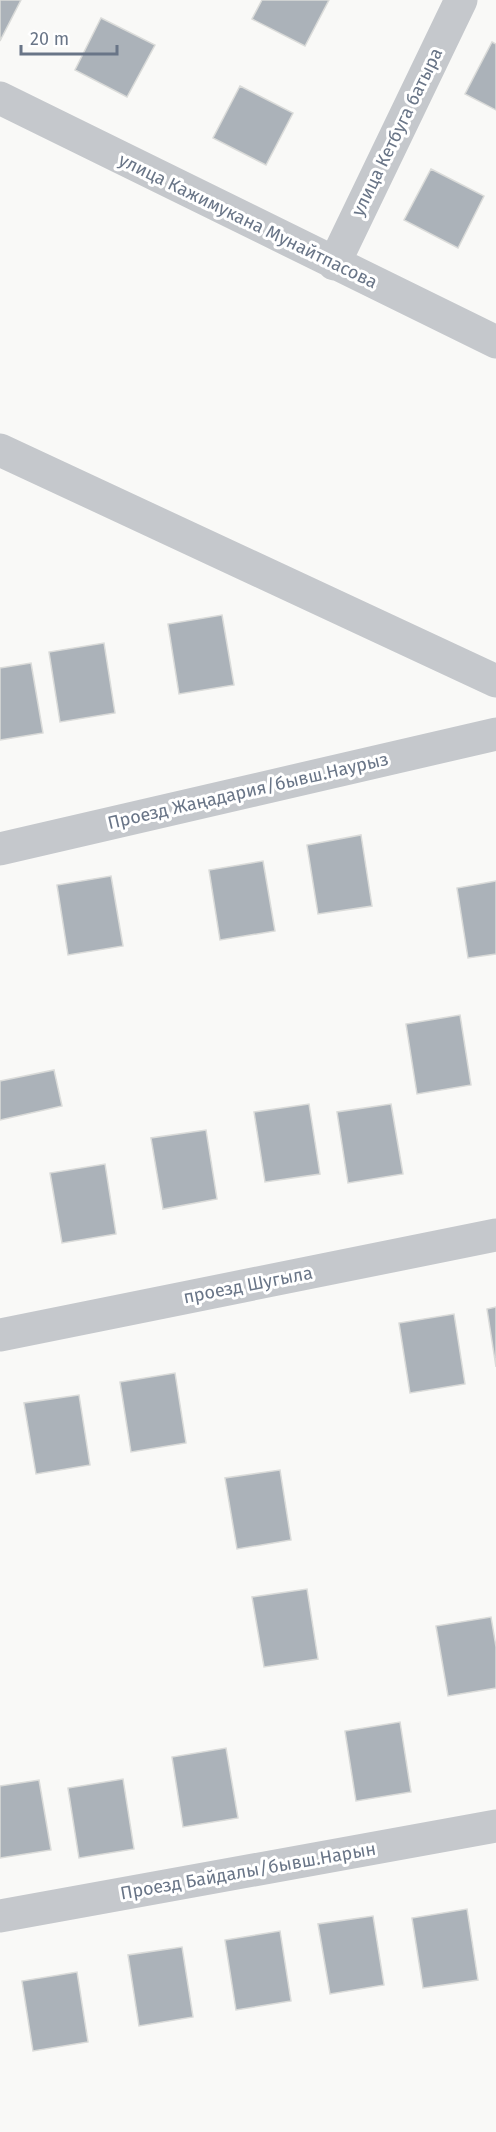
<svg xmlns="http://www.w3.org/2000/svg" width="496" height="2132" font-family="'Fira Sans',sans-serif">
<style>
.building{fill:#abb2b9;stroke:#dadbd9;stroke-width:1.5}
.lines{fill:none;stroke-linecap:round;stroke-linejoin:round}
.minor{stroke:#c5c8cc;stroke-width:33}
.labels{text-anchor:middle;stroke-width:6;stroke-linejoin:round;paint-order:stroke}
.street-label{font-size:18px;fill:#697587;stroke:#fff}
</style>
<rect width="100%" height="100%" fill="#f9f9f7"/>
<path class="building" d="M0 0H21L0 41Z
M262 0H329L305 46 252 19Z
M101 18 155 45 127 97 75 70Z
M492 42 496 44V110L465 94Z
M240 86 293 113 266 165 213 138Z
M431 169 484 196 458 248 404 220Z
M222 615 234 685 179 694 168 624Z
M104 643 115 713 60 722 49 652Z
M31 663 43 733 0 740V668Z
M361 835 372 906 318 914 307 845Z
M263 861 275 931 220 940 209 870Z
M111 876 123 946 68 955 57 885Z
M496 881V954L468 958 457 888Z
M460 1015 471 1085 417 1094 406 1024Z
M54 1070 62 1106 0 1120V1081Z
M309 1104 320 1174 265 1182 254 1112Z
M391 1104 403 1174 348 1183 337 1112Z
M206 1130 217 1199 163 1209 151 1138Z
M105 1164 116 1234 62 1243 50 1173Z
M496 1307V1367L487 1309Z
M454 1314 465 1384 410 1393 399 1323Z
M175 1373 186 1443 131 1452 120 1382Z
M79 1395 90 1465 36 1474 24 1403Z
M280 1470 291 1540 237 1549 225 1478Z
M307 1589 318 1659 264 1667 252 1597Z
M491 1617 496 1647V1688L448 1696 436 1626Z
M400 1722 411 1792 356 1801 345 1731Z
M226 1748 238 1818 183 1827 172 1757Z
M123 1779 134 1849 79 1858 68 1788Z
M39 1780 51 1850 0 1858V1786Z
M467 1909 478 1980 423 1988 412 1918Z
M373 1916 384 1985 330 1994 318 1924Z
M280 1931 291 2001 236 2010 225 1940Z
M182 1947 193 2017 139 2026 128 1955Z
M77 1972 88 2042 33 2051 22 1981Z"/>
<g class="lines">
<path class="minor" d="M0 98 496 342
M334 264 461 0
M0 450 496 681
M0 849 496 734
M0 1335 496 1235
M0 1916 496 1826"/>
</g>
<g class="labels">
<g class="street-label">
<text transform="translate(397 132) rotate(-64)" y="6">улица Кетбуга батыра</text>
<text transform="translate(248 221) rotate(26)" y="6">улица Кажимукана Мунайтпасова</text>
<text transform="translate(248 791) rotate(-13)" y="6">Проезд Жаңадария/бывш.Наурыз</text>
<text transform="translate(248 1285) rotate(-11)" y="6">проезд Шугыла</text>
<text transform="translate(248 1871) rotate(-10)" y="6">Проезд Байдалы/бывш.Нарын</text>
</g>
</g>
<path d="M21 45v9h96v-9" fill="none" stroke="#697587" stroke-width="3"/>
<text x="30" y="45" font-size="18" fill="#697587" stroke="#ffffff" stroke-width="4.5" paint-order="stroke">20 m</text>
</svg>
